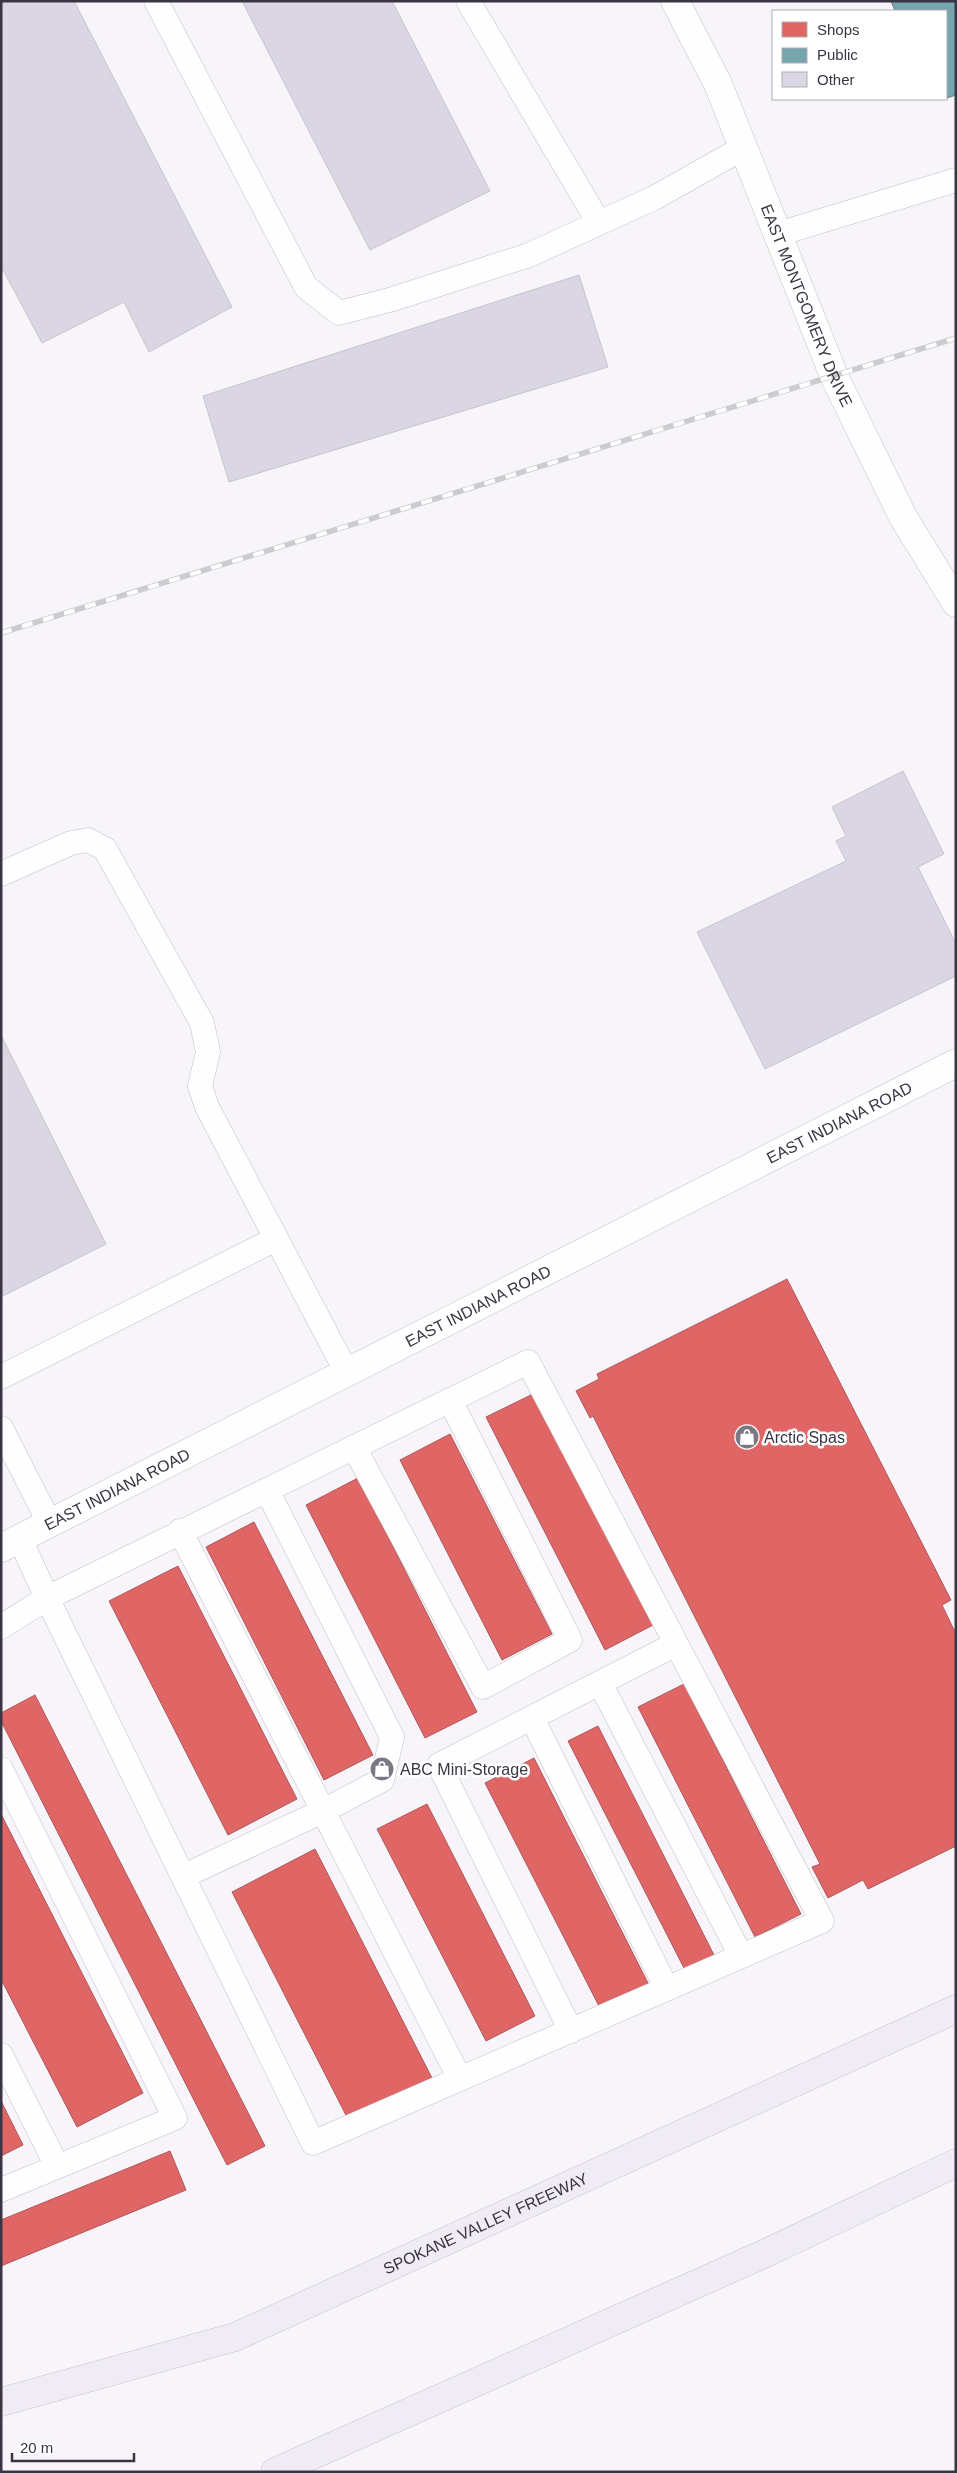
<svg xmlns="http://www.w3.org/2000/svg" width="957" height="2473" font-family="Arial,sans-serif">
<style>
.shops{fill:#e06666;stroke:#ae575c}
.public{fill:#76a5af;stroke:#64838f}
.building{fill:#dbd6e4;stroke:#c7c4cc}
.lines{fill:none;stroke-linecap:round;stroke-linejoin:round}
.lane-casing{stroke:#c1bdc6;stroke-width:25}
.street-casing{stroke:#c1bdc6;stroke-width:29}
.secondary-casing{stroke:#c1bdc6;stroke-width:29}
.highway-casing{stroke:#c7c2cf;stroke-width:29}
.lane{stroke:#fefefe;stroke-width:24}
.street{stroke:#fefefe;stroke-width:28}
.secondary{stroke:#fefefe;stroke-width:28}
.highway{stroke:#efecf5;stroke-width:28}
.rail-casing{stroke:#cccbce;stroke-width:5.5}
.rail{stroke:#fff;stroke-width:4;stroke-dasharray:11;stroke-linecap:butt}
.labels{text-anchor:middle;stroke-width:5;stroke-linejoin:round;paint-order:stroke}
.street-label{font-size:16px;fill:#3a3543;stroke:#fff}
.poi-label{font-size:16px;fill:#3a3543;stroke:#fff;text-anchor:start}
</style>
<rect width="100%" height="100%" fill="#f7f5fa"/>
<path class="shops" d="M787 1279 951 1600 942 1605 956 1634V1846L868 1889 863 1880 828 1898 812 1867 820 1864 593 1416 590 1418 576 1391 599 1379 597 1374Z
M535 1393 653 1625 605 1650 486 1417Z
M450 1434 552 1634 502 1660 400 1460Z
M358 1478 477 1712 425 1738 306 1505Z
M254 1522 373 1755 324 1780 206 1547Z
M178 1566 297 1799 228 1835 109 1601Z
M684 1684 801 1914 755 1937 638 1707Z
M35 1695 265 2146 227 2165 1 1721V1713Z
M598 1726 714 1955 685 1970 568 1741Z
M534 1758 651 1989 603 2014 485 1783Z
M427 1804 535 2016 486 2041 377 1829Z
M1 1814 143 2093 77 2127 1 1979Z
M315 1849 433 2080 350 2123 232 1892Z
M1 2101 23 2145 1 2156Z
M170 2151 186 2190 1 2266V2220Z"/>
<path class="public" d="M891 1H956V95L947 98 946 95V11H895Z"/>
<path class="building" d="M1 1H74L232 307 149 352 124 302 42 343 1 266Z
M242 1H392L490 191 370 250Z
M579 275 608 367 229 482 203 396Z
M903 771 944 854 918 867 956 944V976L765 1069 697 932 846 861 836 841 846 836 832 807Z
M1 1035 106 1244 1 1297Z"/>
<g class="lines">
<defs>
<path id="lane" d="M156 1 306 287 339 313 393 299 529 255 654 198 743 148
M468 1 599 223
M778 234 956 180
M1 874 71 843 88 840 105 849 202 1023 208 1052 200 1086 207 1107 347 1373
M528 1362 822 1921 313 2143 47 1598Z
M1 1377 276 1239
M1 1428 50 1524
M354 1447 483 1687 570 1640 450 1400
M180 1531 460 2079
M1 1627 47 1598 20 1539
M600 1683 741 1956
M532 1718 667 1989
M1 1769 175 2118 1 2190
M184 1876 323 1811 382 1780 392 1737 267 1490
M571 2031 439 1765 676 1644
M1 2055 57 2166"/>
<g id="street">
<path id="s1" d="M1 1548 956 1063"/>
</g>
<g id="secondary">
<path id="s2" d="M675 1 718 84 834 376 903 517 956 603"/>
</g>
<g id="highway">
<path id="s3" d="M1 2402 235 2337 956 2009"/>
<path d="M275 2472 766 2253 956 2163"/>
</g>
</defs>
<use href="#lane" class="lane-casing"/>
<use href="#street" class="street-casing"/>
<use href="#secondary" class="secondary-casing"/>
<use href="#highway" class="highway-casing"/>
<use href="#lane" class="lane"/>
<use href="#street" class="street"/>
<use href="#secondary" class="secondary"/>
<use href="#highway" class="highway"/>
<defs>
<path id="rail" d="M1 633 956 338"/>
</defs>
<use href="#rail" class="rail-casing"/>
<use href="#rail" class="rail"/>
</g>
<defs>
<symbol id="shop-disc" viewBox="-11 -11 22 22"><circle r="9.5" fill="#7c7883" stroke="#fff"/><path d="M-5-2.5h2.3a2.7 3.5 0 0 1 5.4 0H5L5.5 6h-11ZM-1.5-2.5h3a1.5 2.3 0 0 0-3 0Z" fill="#fff"/></symbol>
</defs>
<g fill-rule="evenodd">
<use href="#shop-disc" x="733" y="1423" width="28" height="28"/>
<use href="#shop-disc" x="368" y="1755" width="28" height="28"/>
</g>
<g class="labels">
<g class="street-label">
<text dy="6" stroke="none"><textPath href="#s2" startOffset="332">EAST MONTGOMERY DRIVE</textPath></text>
<text dy="6" stroke="none"><textPath href="#s1" startOffset="940">EAST INDIANA ROAD</textPath></text>
<text dy="6" stroke="none"><textPath href="#s1" startOffset="535">EAST INDIANA ROAD</textPath></text>
<text dy="6" stroke="none"><textPath href="#s1" startOffset="130">EAST INDIANA ROAD</textPath></text>
<text dy="6" stroke="none"><textPath href="#s3" startOffset="518">SPOKANE VALLEY FREEWAY</textPath></text>
</g>
<g class="poi-label">
<text x="764" y="1443">Arctic Spas</text>
<text x="400" y="1775">ABC Mini-Storage</text>
</g>
</g>
<rect width="957" height="2473" fill="none" stroke="#3a3543" stroke-width="5"/>
<rect x="772" y="10" width="175" height="90" fill="#ffffff" stroke="#b0aeb4"/>
<rect x="782" y="22" width="25" height="15" fill="#e06666" stroke="#b0aeb4"/>
<text x="817" y="35" font-size="15" fill="#3a3543">Shops</text>
<rect x="782" y="48" width="25" height="15" fill="#76a5af" stroke="#b0aeb4"/>
<text x="817" y="60" font-size="15" fill="#3a3543">Public</text>
<rect x="782" y="72" width="25" height="15" fill="#dbd6e4" stroke="#b0aeb4"/>
<text x="817" y="85" font-size="15" fill="#3a3543">Other</text>
<path d="M12 2453v8h122v-8" fill="none" stroke="#3a3543" stroke-width="2.5"/>
<text x="20" y="2453" font-size="15" fill="#3a3543" stroke="#ffffff" stroke-width="4" paint-order="stroke">20 m</text>
</svg>
